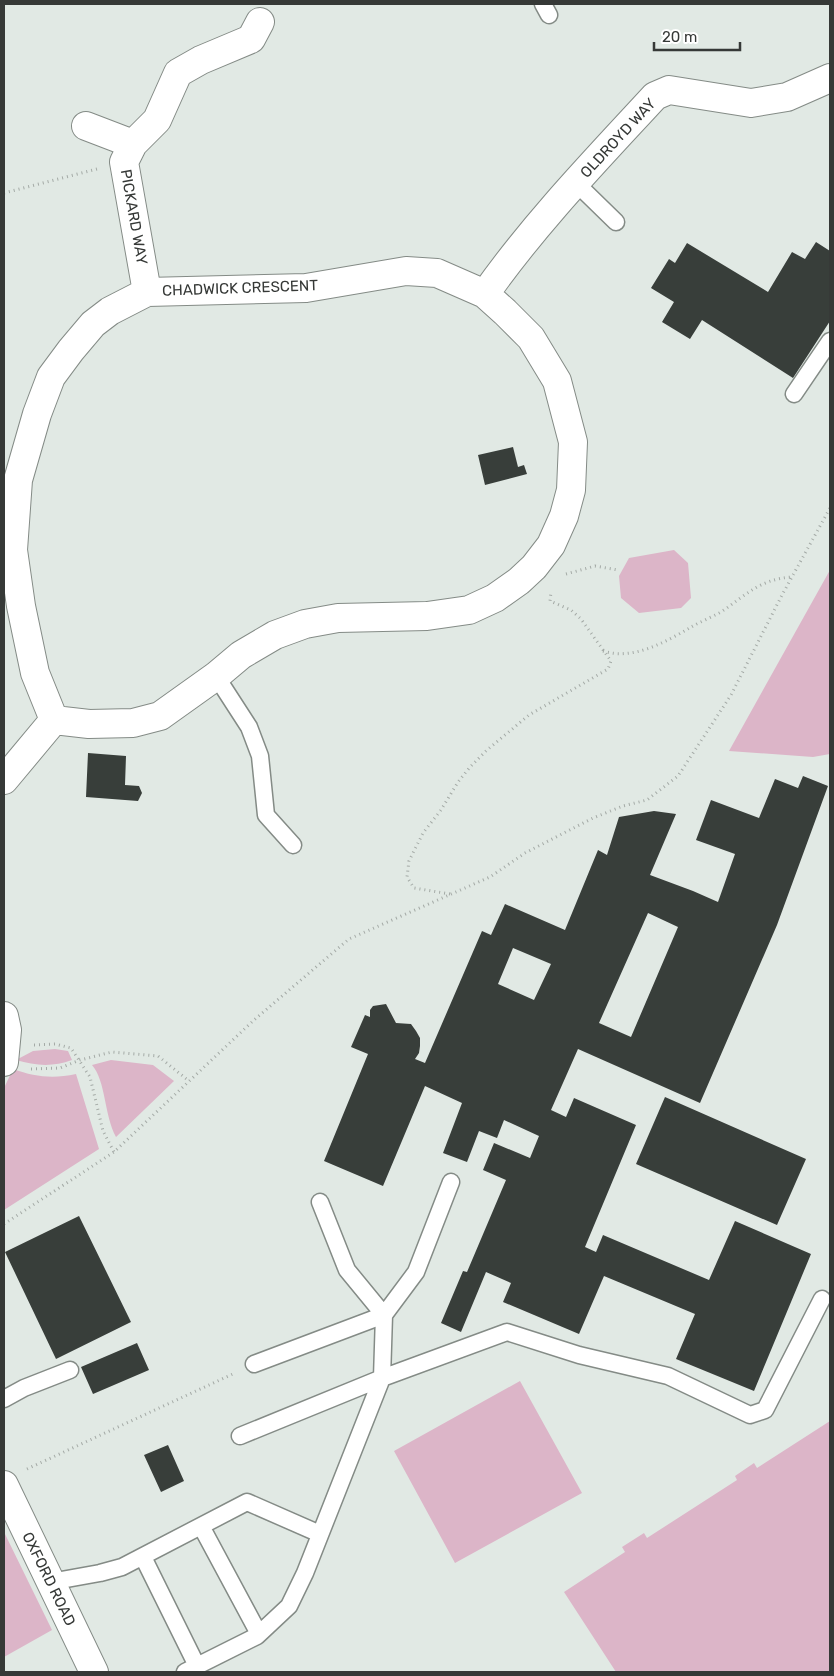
<svg xmlns="http://www.w3.org/2000/svg" width="834" height="1676" font-family="Rubik,sans-serif">
<style>
.green{fill:#dcb5c8}
.building{fill:#383e3a;fill-rule:evenodd}
.lines{fill:none;stroke-linecap:round;stroke-linejoin:round}
.lane-casing{stroke:#848b86;stroke-width:19}
.street-casing{stroke:#848b86;stroke-width:30}
.path{stroke:#a4aaa6;stroke-width:3;stroke-dasharray:1 4;stroke-linecap:butt}
.lane{stroke:#fff;stroke-width:16}
.street{stroke:#fff;stroke-width:28}
.labels{text-anchor:middle;stroke-width:5;stroke-linejoin:round;paint-order:stroke}
.street-label{font-size:15px;fill:#363937;stroke:#fff}
</style>
<rect width="100%" height="100%" fill="#e1e9e4"/>
<path class="green" d="M674 550 688 563 691 598 681 608 639 613 621 598 619 576 629 558Z
M830 570V754L813 757 729 751Z
M55 1049 68 1051 72 1060C53 1067 36 1066 16 1060L33 1051Z
M111 1060 153 1065 174 1081 116 1137C104 1115 106 1081 92 1065Z
M13 1069C35 1077 53 1079 76 1074L99 1149 4 1210V1088Z
M520 1381 582 1493 455 1563 394 1451Z
M830 1421V1672H616L564 1592 625 1552 622 1547 644 1533 647 1538 737 1480 735 1476 754 1463 757 1468Z
M4 1532 52 1630 4 1657Z"/>
<path class="building" d="M816 242 830 251V321L793 378 702 320 690 339 662 322 674 302 651 288 669 259 675 263 687 243 768 292 792 252 805 259Z
M513 447 518 467 524 465 527 474 485 485 478 455Z
M88 753 126 756 125 785 139 786 142 793 138 801 86 797Z
M803 776 828 786 777 925 700 1103 578 1049 551 1110 566 1117 574 1098 636 1125 585 1247 596 1252 603 1235 709 1280 735 1221 811 1254 754 1391 676 1359 695 1314 604 1276 579 1334 503 1302 511 1283 486 1272 461 1332 441 1323 463 1271 467 1272 506 1180 483 1170 494 1143 530 1158 539 1136 504 1120 497 1138 479 1131 467 1162 443 1153 462 1103 425 1086 383 1186 324 1161 368 1054 351 1047 365 1015 370 1017V1010L373 1006 386 1004 396 1023 411 1024 416 1031 420 1038V1046L419 1053 415 1059 425 1063 482 931 491 935 505 904 565 930 598 850 607 855 619 817 654 811 676 814 650 875 693 891 718 902 735 854 696 840 711 800 759 818 775 779 798 788ZM648 913 678 927 631 1037 599 1023ZM513 948 551 964 534 1000 498 984Z
M665 1097 806 1159 777 1225 636 1164Z
M79 1216 131 1322 56 1359 5 1252Z
M137 1343 149 1370 93 1394 81 1367Z
M168 1445 184 1481 161 1492 144 1455Z"/>
<g class="lines">
<defs>
<path id="lane" d="M543 4 549 15
M576 183 616 222
M794 394 830 341
M216 676 249 727 260 756 266 815 293 845
M254 1364 384 1315 347 1270 320 1202
M4 1399 24 1388 70 1370
M240 1436 382 1378 507 1332 579 1355 668 1376 750 1415 765 1410 822 1299
M201 1526 259 1634
M143 1557 197 1666
M50 1582 100 1573 122 1567 247 1502 320 1534
M185 1672 257 1636 289 1606 305 1573 382 1378 384 1315 416 1272 451 1182"/>
<path id="street" d="M86 126 133 144
M406 271 437 273 485 294 505 312 531 338 557 381 573 442 571 490 564 516 551 545 534 567 519 581 495 598 469 610 427 616 338 618 305 624 275 635 241 655 216 676 160 716 133 723 89 724 54 720 35 673 21 606 13 550 18 480 37 414 51 377 71 350 93 324 110 311 147 292 306 288Z
M147 292 124 162 133 144 157 120 178 73 201 60 251 39 260 22
M485 294C535 223 596 160 655 96L669 90 751 103 787 97 830 78
M4 780 54 720
M4 1016 7 1030 4 1062
M4 1485 94 1672"/>
</defs>
<use href="#lane" class="lane-casing"/>
<use href="#street" class="street-casing"/>
<path class="path" d="M4 193 97 169
M566 574 595 566 618 570
M603 651C634 661 667 641 693 626 702 621 712 617 721 612 746 595 760 579 792 577
M450 894 414 888 407 877 409 861 423 833 441 810 458 782 470 767 487 750 529 715 608 669 611 661 581 619 571 610 550 601 551 592
M34 1045 55 1044 71 1048 90 1077 103 1131 114 1152
M31 1069 60 1068 80 1060 112 1052 158 1056 189 1081
M4 1224 114 1152 254 1020 349 939 490 877 525 853 593 818 623 806 647 800 678 776 731 695 782 595 830 508
M27 1469 235 1373"/>
<use href="#lane" class="lane"/>
<use href="#street" class="street"/>
</g>
<g class="labels">
<g class="street-label">
<text transform="translate(618 138) rotate(-47)" y="5">OLDROYD WAY</text>
<text transform="translate(134 217) rotate(80)" y="5">PICKARD WAY</text>
<text transform="translate(240 288) rotate(-2)" y="5">CHADWICK CRESCENT</text>
<text transform="translate(49 1579) rotate(64)" y="5">OXFORD ROAD</text>
</g>
</g>
<rect width="834" height="1676" fill="none" stroke="#363937" stroke-width="10"/>
<path d="M654 42v8h86v-8" fill="none" stroke="#363937" stroke-width="2.5"/>
<text x="662" y="42" font-size="15" fill="#363937" stroke="#ffffff" stroke-width="4" paint-order="stroke">20 m</text>
</svg>
